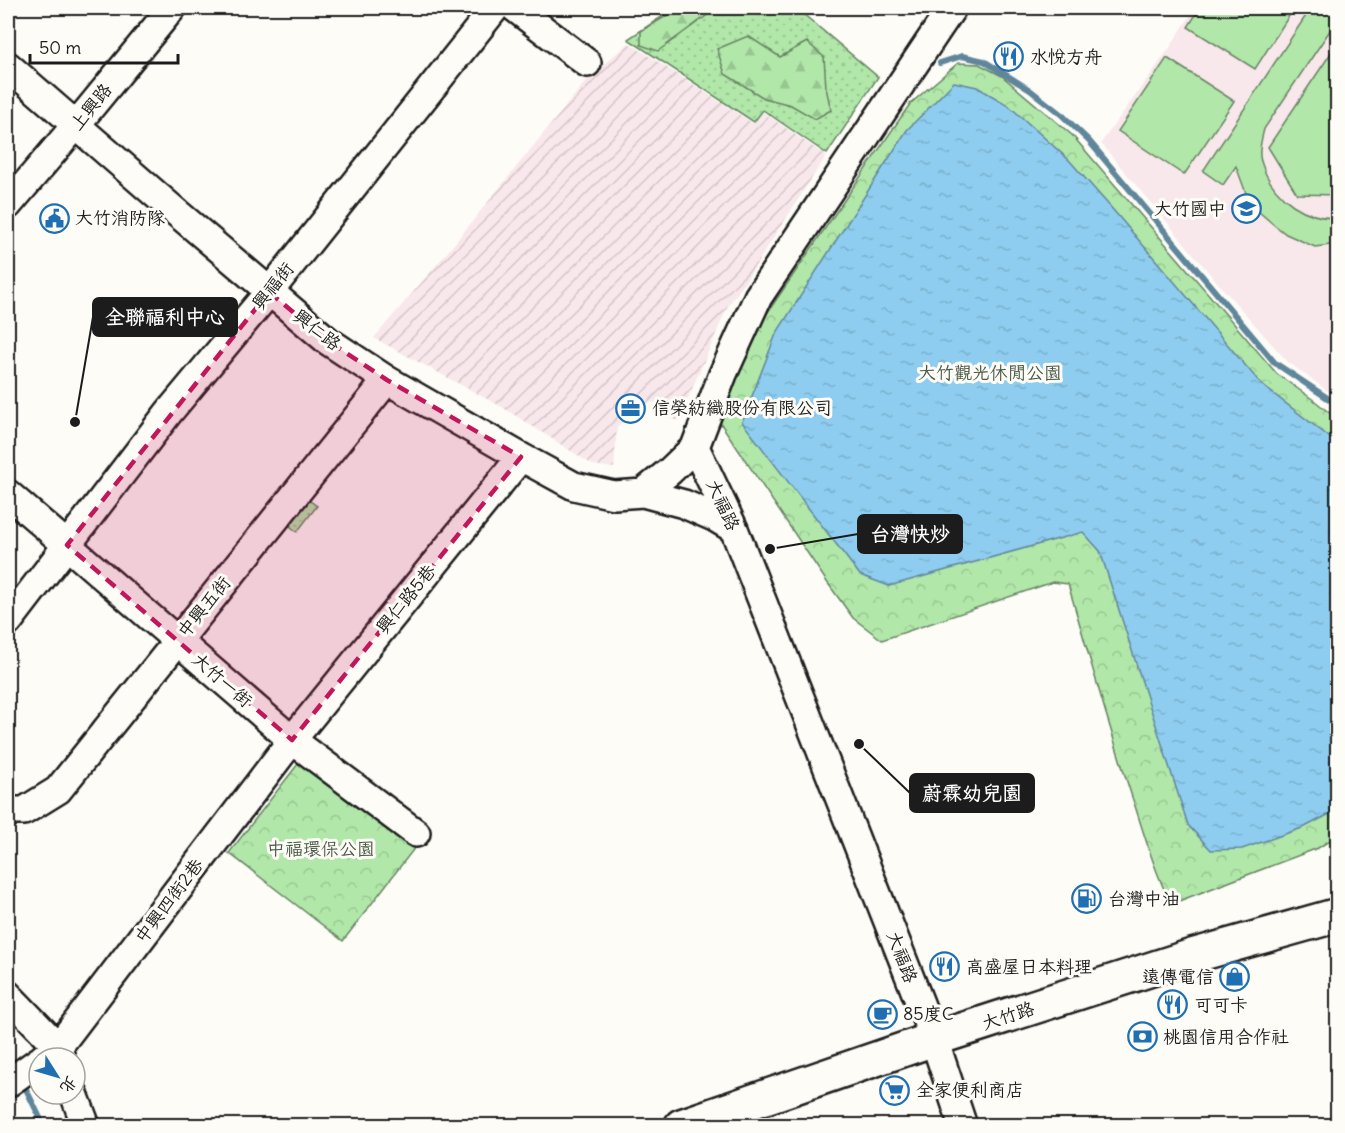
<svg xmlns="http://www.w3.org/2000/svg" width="1345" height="1133" font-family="Delius,'LXGW WenKai TC',sans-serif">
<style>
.built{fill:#f8e7eb}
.industrial{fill:url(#industrial-furrows)}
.grass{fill:url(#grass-dots);stroke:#668262;stroke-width:1.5}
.forest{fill:url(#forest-firs);stroke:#668262;stroke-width:1.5}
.park{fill:url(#park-crowns);stroke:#668262;stroke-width:1.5}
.pitch{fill:#b1e7a9;stroke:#668262;stroke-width:1.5}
.water{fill:url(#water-ripples);stroke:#60869b;stroke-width:1.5}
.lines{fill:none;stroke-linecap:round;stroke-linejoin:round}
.stream{stroke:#60869b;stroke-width:6}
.minor-casing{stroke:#1c1c1c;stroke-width:32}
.major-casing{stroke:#1c1c1c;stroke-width:38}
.minor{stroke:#fdfcf7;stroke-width:27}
.major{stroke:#fdfcf7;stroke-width:33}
.marked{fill:#c2185b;fill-opacity:0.2;stroke:#c2185b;stroke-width:4.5;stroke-dasharray:12 8;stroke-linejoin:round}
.labels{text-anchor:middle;stroke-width:6;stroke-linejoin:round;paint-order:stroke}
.poi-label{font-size:18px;fill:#1c1c1c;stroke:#fdfcf7;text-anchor:start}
.street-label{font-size:18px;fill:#1c1c1c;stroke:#fdfcf7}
.park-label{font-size:18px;fill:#495946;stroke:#fdfcf7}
.leader{fill:none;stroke:#1c1c1c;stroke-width:2}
.callout-dot{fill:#1c1c1c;stroke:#fdfcf7;stroke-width:2}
.callout{fill:#1c1c1c;stroke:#1c1c1c;stroke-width:2}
.callout-label{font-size:20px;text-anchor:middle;font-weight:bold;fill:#fff}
</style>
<defs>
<pattern id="industrial-furrows" width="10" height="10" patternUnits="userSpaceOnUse" patternTransform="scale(1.5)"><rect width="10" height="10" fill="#f8e7eb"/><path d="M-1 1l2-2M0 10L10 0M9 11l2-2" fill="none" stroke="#d4c6c9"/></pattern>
<pattern id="grass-dots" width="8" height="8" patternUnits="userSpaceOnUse" patternTransform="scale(1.5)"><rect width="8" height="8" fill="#b1e7a9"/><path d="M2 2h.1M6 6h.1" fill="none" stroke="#98c691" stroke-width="1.8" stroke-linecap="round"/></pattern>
<pattern id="forest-firs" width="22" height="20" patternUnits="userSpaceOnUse" patternTransform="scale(1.5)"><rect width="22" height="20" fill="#b1e7a9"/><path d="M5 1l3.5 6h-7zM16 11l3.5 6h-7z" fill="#98c691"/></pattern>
<pattern id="park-crowns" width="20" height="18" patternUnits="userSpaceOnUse" patternTransform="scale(1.5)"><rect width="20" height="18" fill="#b1e7a9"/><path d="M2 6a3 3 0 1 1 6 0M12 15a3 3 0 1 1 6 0" fill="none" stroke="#98c691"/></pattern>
<pattern id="water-ripples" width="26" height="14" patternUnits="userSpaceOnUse" patternTransform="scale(1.5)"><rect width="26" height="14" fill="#8ecdef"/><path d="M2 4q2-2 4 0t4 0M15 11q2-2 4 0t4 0" fill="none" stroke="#7aafcc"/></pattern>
</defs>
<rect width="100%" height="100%" fill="#fdfcf7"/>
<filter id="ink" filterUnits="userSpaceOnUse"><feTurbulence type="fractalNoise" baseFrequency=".0167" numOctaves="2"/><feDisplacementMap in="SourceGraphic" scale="12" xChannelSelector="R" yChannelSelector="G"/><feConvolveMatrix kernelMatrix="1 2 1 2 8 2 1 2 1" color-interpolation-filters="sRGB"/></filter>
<g filter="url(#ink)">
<path class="built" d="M1195 8H1337V398L1287 361 1211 275 1101 143 1169 49Z"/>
<path class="industrial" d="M629 43 754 124 763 112 826 156 745 282 728 306 678 421 668 417 669 408 661 402 647 403 617 427 614 468 593 465 502 407 374 338 450 249 591 75Z"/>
<path class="grass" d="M675 8H796L878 77 827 154 763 110 754 122 628 39Z
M303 496 317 506 297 532 284 521Z"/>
<path class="forest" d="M680 8H717L658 51 641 45V31Z
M748 36 780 57 807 42 824 57 826 88 831 110 815 119 791 105 764 98 725 74 717 49Z"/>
<path class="park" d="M958 63 979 64 1002 76 1072 135 1277 374 1315 401 1337 419V836L1318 848 1171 904C1156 874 1146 841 1136 809 1111 735 1090 659 1068 584L1053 582 882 640 853 618 827 582 719 421 759 325 910 104Z
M301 760 416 846 343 941 229 853Z"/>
<path class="pitch" d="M1200 8H1294L1255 69 1188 27Z
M1311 8H1337V20L1264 129C1262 138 1259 147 1260 156 1260 161 1263 165 1264 170 1276 199 1306 219 1337 218V244L1315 247 1286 234 1273 224 1258 211 1247 196 1236 166 1223 185 1203 171Z
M1337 44V195L1297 194 1268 147Z
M1167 58 1234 101 1184 175 1118 131Z"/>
<path class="water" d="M954 82 977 87 1008 105 1069 160 1114 211 1262 385 1337 443V810L1305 827 1242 849 1211 850 1188 825 1100 551 1083 532 889 586 860 575 742 422 776 334 907 130Z"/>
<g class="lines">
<path class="stream" d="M940 63 962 56 984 61 1030 90 1062 115 1089 141 1275 363 1338 405
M8 1062V1063
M24 1085 44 1126"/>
<defs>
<path id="minor" d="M515 8 587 63
M952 8 758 297 723 374 695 447 734 529 934 1039 963 1126
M8 66 176 212 328 341 387 380 521 457 574 486 614 495 643 493 670 471 695 447
M8 205 76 125 172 8
M643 493 684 504 714 517 734 529
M8 494 292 740 416 833
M8 622 169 412 269 292 495 8
M8 811H24L58 790 387 380
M8 995 58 1047 61 1058
M43 1058 58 1047 292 740 521 457
M8 1083 39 1061
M74 1094 86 1126"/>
<path id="major" d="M681 1126 934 1039 1192 956 1338 915"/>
</defs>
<use href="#minor" class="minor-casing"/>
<use href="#major" class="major-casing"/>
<use href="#minor" class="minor"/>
<use href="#major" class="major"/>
</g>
</g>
<path class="marked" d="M269 292 328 341 387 380 521 457 292 740 67 545Z"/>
<defs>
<symbol id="restaurant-ring" viewBox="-11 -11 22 22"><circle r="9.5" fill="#fdfcf7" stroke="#1f6fb2" stroke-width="1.5"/><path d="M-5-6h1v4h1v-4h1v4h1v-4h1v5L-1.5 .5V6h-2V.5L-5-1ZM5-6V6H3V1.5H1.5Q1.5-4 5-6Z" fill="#1f6fb2"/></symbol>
<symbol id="school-ring" viewBox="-11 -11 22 22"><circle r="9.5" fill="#fdfcf7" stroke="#1f6fb2" stroke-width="1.5"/><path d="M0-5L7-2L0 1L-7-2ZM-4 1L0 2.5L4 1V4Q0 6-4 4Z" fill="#1f6fb2"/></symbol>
<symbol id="civic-ring" viewBox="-11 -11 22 22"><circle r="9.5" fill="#fdfcf7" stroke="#1f6fb2" stroke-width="1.5"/><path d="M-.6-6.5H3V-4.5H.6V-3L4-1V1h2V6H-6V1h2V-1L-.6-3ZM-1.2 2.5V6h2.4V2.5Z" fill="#1f6fb2"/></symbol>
<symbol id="office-ring" viewBox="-11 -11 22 22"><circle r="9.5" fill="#fdfcf7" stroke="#1f6fb2" stroke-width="1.5"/><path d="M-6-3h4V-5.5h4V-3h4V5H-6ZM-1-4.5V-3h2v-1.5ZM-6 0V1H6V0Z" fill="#1f6fb2"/></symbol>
<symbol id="fuel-ring" viewBox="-11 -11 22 22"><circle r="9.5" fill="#fdfcf7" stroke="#1f6fb2" stroke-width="1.5"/><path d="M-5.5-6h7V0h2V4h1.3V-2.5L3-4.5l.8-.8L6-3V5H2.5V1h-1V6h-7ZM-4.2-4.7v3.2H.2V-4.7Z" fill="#1f6fb2"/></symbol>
<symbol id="shop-ring" viewBox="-11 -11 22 22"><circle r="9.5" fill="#fdfcf7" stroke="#1f6fb2" stroke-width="1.5"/><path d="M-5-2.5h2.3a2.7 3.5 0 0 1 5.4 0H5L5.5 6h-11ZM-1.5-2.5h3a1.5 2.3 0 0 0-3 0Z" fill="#1f6fb2"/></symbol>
<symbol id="cafe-ring" viewBox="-11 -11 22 22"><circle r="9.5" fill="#fdfcf7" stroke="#1f6fb2" stroke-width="1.5"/><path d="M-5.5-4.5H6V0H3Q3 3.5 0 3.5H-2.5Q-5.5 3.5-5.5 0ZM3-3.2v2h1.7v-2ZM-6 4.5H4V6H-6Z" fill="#1f6fb2"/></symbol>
<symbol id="bank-ring" viewBox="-11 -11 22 22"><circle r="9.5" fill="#fdfcf7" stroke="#1f6fb2" stroke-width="1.5"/><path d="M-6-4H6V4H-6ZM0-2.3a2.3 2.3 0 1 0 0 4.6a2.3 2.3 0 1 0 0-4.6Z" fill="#1f6fb2"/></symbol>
<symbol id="supermarket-ring" viewBox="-11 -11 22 22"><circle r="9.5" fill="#fdfcf7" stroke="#1f6fb2" stroke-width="1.5"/><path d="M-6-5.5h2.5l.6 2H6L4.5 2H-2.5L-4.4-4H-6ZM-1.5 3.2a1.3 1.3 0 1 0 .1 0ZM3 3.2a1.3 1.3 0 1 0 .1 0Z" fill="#1f6fb2"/></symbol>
</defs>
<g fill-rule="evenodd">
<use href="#restaurant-ring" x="992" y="40" width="33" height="33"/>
<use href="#school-ring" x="1230" y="192" width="33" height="33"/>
<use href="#civic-ring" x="38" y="202" width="33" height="33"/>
<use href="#office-ring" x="614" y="392" width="33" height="33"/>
<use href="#fuel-ring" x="1070" y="882" width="33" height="33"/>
<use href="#restaurant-ring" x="928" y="950" width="33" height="33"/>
<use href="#shop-ring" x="1218" y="960" width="33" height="33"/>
<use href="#restaurant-ring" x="1156" y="988" width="33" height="33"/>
<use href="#cafe-ring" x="866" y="998" width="33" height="33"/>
<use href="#bank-ring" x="1126" y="1020" width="33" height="33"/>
<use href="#supermarket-ring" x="878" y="1074" width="33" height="33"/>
</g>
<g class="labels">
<g class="poi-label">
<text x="1030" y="63">水悅方舟</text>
<text x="1226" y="215" text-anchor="end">大竹國中</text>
<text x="75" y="224">大竹消防隊</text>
<text x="652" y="414">信榮紡織股份有限公司</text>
<text x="1108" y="905">台灣中油</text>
<text x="966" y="973">高盛屋日本料理</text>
<text x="1214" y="983" text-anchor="end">遠傳電信</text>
<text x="1194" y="1011">可可卡</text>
<text x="903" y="1020">85度C</text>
<text x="1163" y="1043">桃園信用合作社</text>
<text x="916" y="1096">全家便利商店</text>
</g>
<g class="street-label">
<text transform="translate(91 107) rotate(-51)" y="6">上興路</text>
<text transform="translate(273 286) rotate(-51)" y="6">興福街</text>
<text transform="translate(317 330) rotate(38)" y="6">興仁路</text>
<text transform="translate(723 505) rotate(65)" y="6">大福路</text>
<text transform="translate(406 599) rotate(-51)" y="6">興仁路5巷</text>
<text transform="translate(204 607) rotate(-51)" y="6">中興五街</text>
<text transform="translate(222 680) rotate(41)" y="6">大竹一街</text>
<text transform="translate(169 901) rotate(-53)" y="6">中興四街2巷</text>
<text transform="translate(902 957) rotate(69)" y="6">大福路</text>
<text transform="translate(1008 1016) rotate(-18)" y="6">大竹路</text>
</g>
<g class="park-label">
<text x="990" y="379">大竹觀光休閒公園</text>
<text x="321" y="855">中福環保公園</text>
</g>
</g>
<path class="leader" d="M75 422L93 317M770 549L858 534M859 744L910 793"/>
<g class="callout-dot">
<circle cx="75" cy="422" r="6"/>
<circle cx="770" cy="549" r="6"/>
<circle cx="859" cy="744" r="6"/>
</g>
<g class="callout">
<rect x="93" y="298" width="144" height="38" rx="6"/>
<rect x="858" y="515" width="104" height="38" rx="6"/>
<rect x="910" y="774" width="124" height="38" rx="6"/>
</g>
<g class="callout-label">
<text x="165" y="324">全聯福利中心</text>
<text x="910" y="541">台灣快炒</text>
<text x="972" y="800">蔚霖幼兒園</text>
</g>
<rect width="1345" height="1133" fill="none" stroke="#fdfcf7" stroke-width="30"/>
<rect x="15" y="15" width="1315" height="1103" fill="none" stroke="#1c1c1c" stroke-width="2" filter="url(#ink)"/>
<g transform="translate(57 1076) rotate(127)"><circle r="28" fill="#fdfcf7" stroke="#a3a29f" stroke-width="1.5"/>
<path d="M0-4.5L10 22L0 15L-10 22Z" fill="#1f6fb2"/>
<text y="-9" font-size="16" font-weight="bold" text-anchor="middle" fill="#1c1c1c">北</text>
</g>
<path d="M30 54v9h148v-9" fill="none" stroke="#1c1c1c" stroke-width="3"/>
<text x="39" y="54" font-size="18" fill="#1c1c1c" stroke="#fdfcf7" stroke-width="4.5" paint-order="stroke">50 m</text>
</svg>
